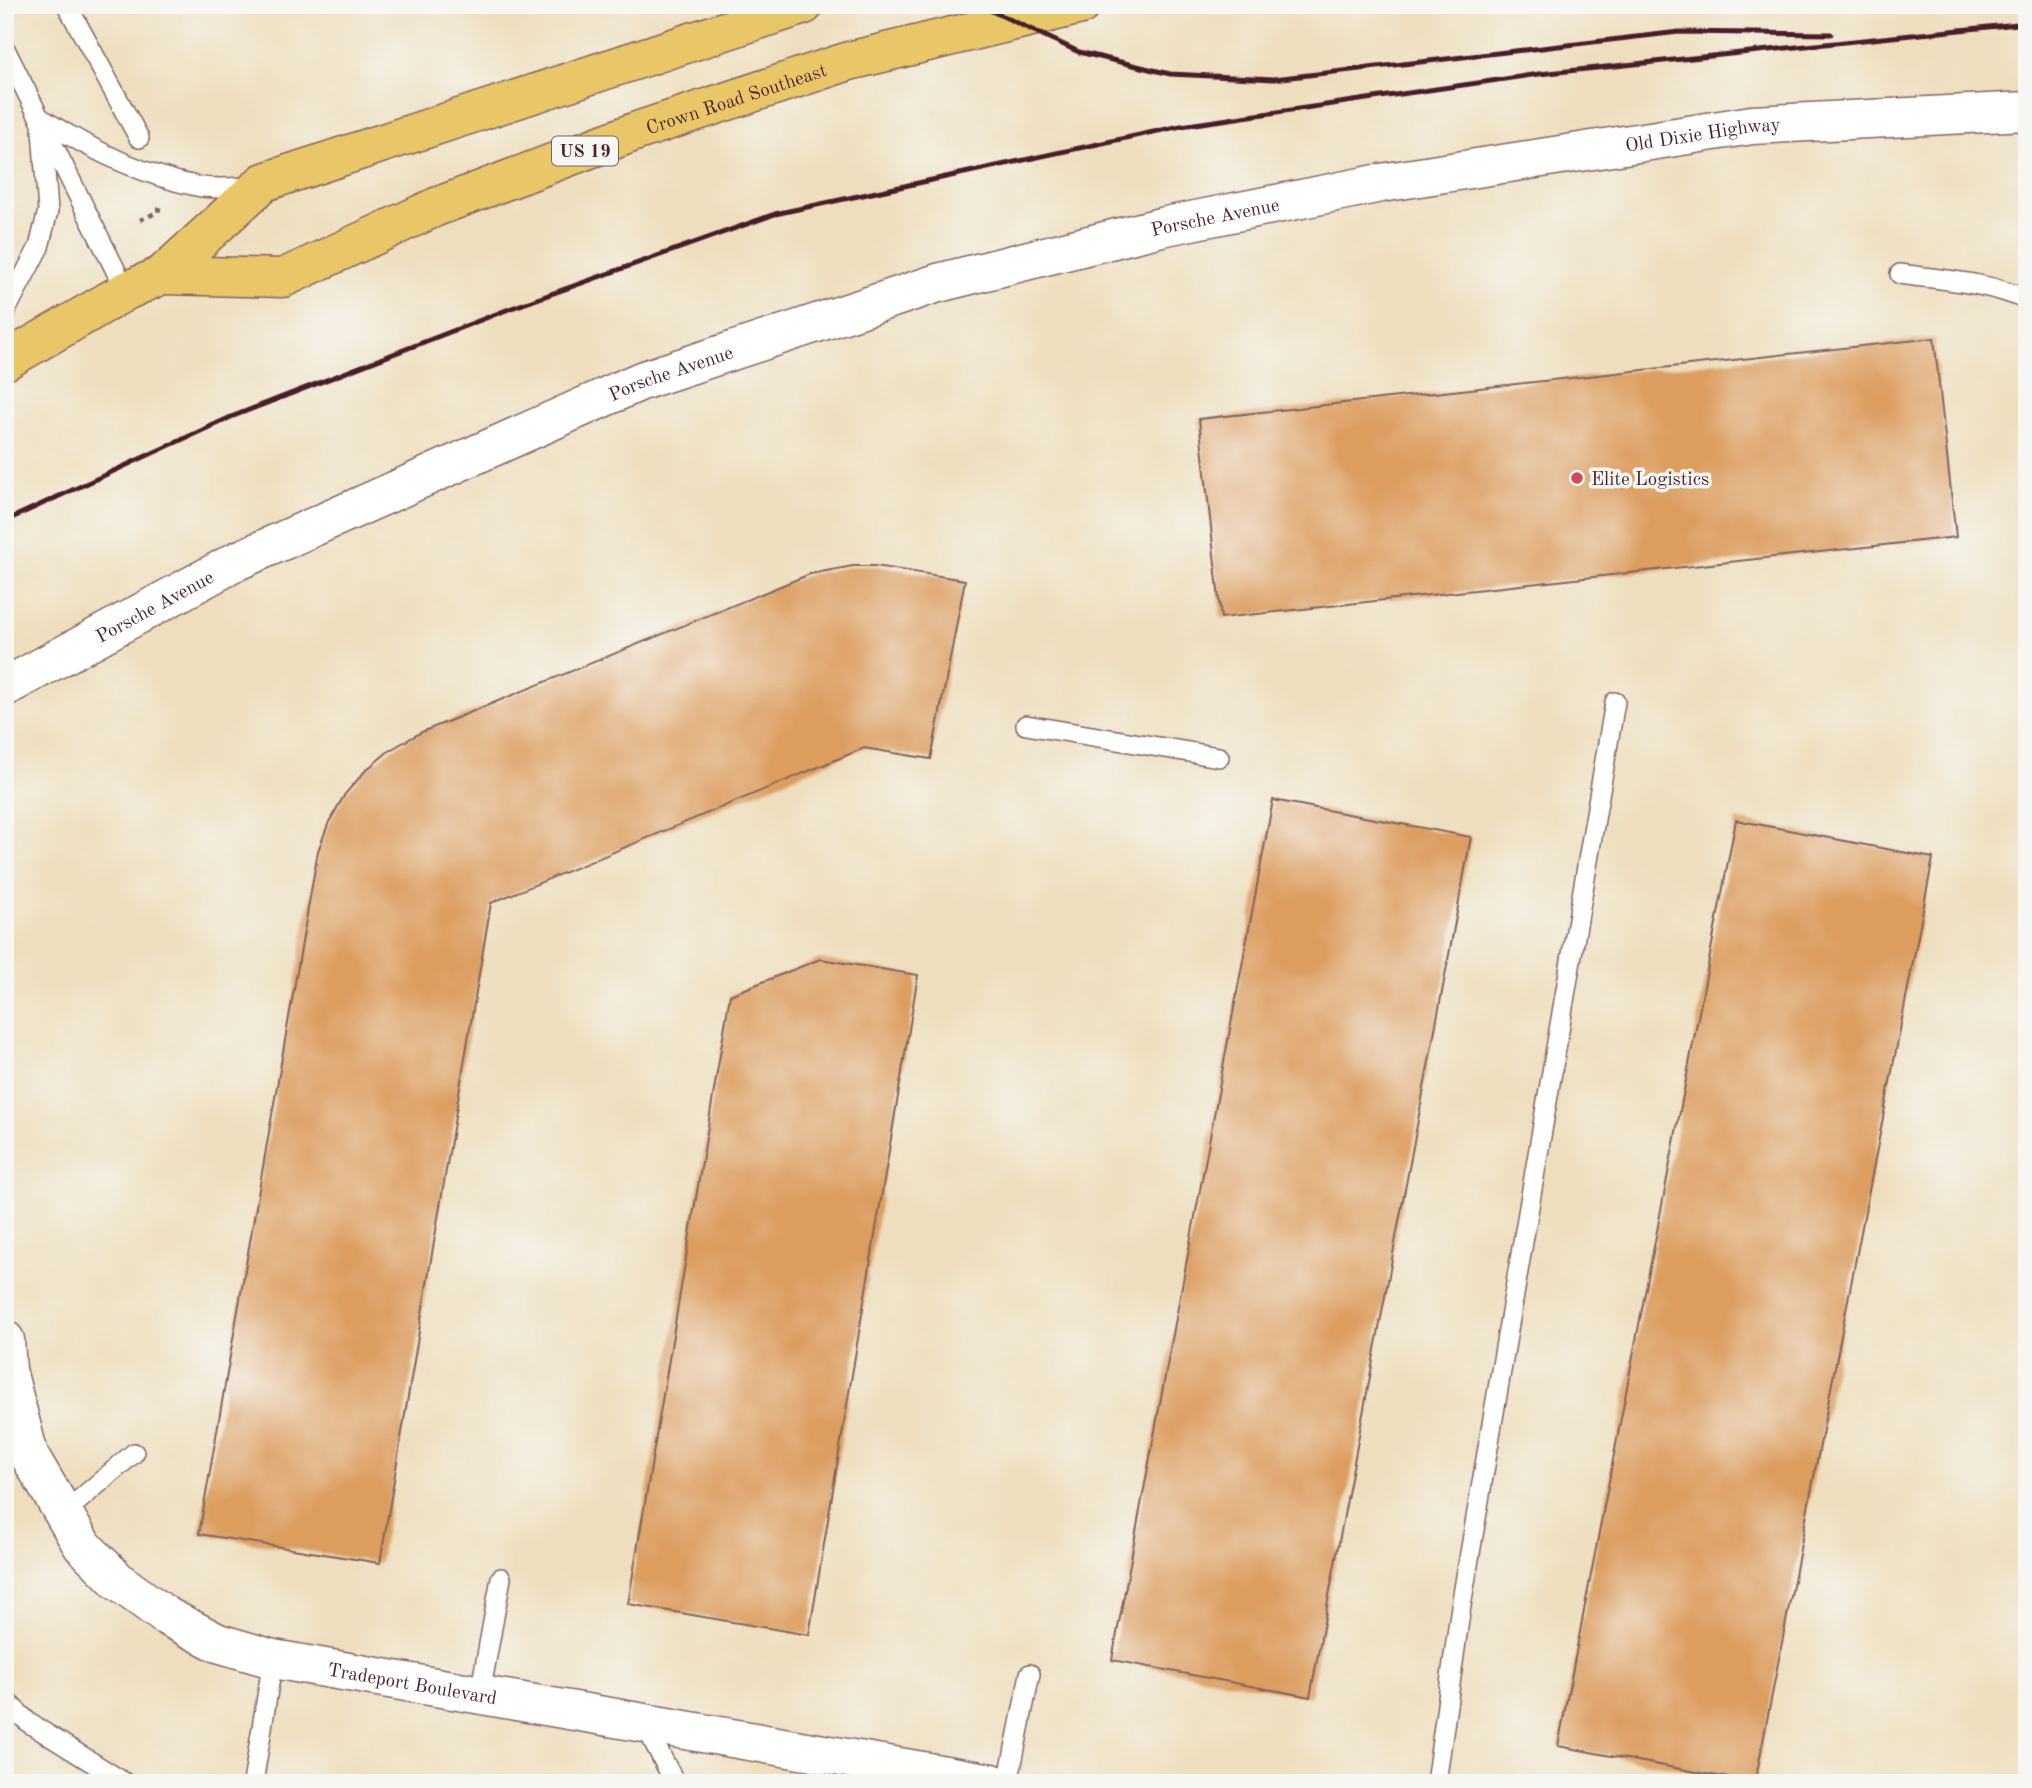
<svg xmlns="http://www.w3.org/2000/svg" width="2032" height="1788" font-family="'Old Standard TT',serif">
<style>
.building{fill:#dc9d5e}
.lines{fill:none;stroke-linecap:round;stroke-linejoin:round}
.lane-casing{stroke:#83625e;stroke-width:22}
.street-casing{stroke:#83625e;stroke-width:41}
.primary-casing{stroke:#83625e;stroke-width:41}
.path{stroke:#83625e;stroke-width:4.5;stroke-dasharray:5 5;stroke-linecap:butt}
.lane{stroke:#fff;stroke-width:19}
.street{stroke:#fff;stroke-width:38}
.primary{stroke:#e9c769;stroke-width:38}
.rail{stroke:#4a1f2b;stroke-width:5}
.poi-dot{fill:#d1495b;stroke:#f6f6f2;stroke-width:2.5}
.labels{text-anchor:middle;stroke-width:7;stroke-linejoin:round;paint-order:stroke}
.shield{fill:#f6f6f2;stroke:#7e6067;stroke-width:2}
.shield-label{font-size:18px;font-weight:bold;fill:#4a1f2b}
.street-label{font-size:19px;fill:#4a1f2b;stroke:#f6f6f2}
.poi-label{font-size:19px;fill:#4a1f2b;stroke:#f6f6f2;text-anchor:start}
</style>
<rect width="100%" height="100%" fill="#f6f6f2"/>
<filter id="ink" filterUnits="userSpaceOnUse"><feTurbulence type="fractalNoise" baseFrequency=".0143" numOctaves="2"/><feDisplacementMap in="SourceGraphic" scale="14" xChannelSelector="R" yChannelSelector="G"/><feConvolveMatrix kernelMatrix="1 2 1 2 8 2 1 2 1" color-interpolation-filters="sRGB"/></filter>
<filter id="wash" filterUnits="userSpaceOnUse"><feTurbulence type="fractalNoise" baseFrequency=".00686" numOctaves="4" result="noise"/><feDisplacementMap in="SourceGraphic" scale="28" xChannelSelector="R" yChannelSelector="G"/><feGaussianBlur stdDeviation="1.57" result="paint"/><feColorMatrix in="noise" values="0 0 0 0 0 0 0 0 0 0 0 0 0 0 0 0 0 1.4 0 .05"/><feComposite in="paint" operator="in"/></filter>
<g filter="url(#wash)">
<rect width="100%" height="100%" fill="#eedebd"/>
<g id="blocks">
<path class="building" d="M1934 338 1956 537 1221 618 1199 419Z
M853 566H875L965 580 931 759 864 748 491 903 380 1563 199 1534 318 851 329 822 345 794 366 770 390 750 422 732 810 574Z
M1273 800 1471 837 1310 1697 1112 1660Z
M1736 820 1933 858 1755 1783 1558 1746Z
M820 959 918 975 809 1635 628 1604 730 995Z"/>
</g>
</g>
<g filter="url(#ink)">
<use href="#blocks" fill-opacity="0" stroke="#83625e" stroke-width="2"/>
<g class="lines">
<defs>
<path id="lane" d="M67 5 139 138
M5 49 126 291
M42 119C88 148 142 175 196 186 215 190 237 187 256 187
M1900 274C1942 280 1988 282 2027 300
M5 312 39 247 48 211 42 130
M1026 725 1219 757
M64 1513 134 1453
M480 1694 501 1578
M5 1700 29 1723 125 1783
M644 1723 675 1783
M253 1783 273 1659
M1008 1783 1030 1674
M1436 1783 1461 1606 1615 702"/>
<g id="street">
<path id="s1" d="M5 687 237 561 641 381 938 283 1161 227 1381 183 1752 125 2027 111"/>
<path id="s2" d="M5 1340 7 1370 29 1455 82 1545 119 1582 166 1616 218 1643 273 1659 992 1783"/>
</g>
<g id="primary">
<path id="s3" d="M162 275 283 278 436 207 637 131 849 61 1081 5"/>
<path d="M5 361 126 291 162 275 264 182 804 5"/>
</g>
</defs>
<use href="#lane" class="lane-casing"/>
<use href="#street" class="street-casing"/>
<use href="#primary" class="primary-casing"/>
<path class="path" d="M140 220 158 212 160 204"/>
<use href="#lane" class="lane"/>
<use href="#street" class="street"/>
<use href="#primary" class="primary"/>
<path class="rail" d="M979 5 1079 52 1170 74 1274 79 1679 32 1831 34
M5 521 231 417 509 309 775 214 1181 126 1539 74 2027 23"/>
</g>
</g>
<circle class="poi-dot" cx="1577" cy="478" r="7"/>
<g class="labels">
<rect class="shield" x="552" y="136.5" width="66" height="29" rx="5"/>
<g class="shield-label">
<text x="585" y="157">US 19</text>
</g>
<g class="street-label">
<text dy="7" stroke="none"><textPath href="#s3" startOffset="609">Crown Road Southeast</textPath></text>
<text dy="7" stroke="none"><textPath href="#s1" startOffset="1799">Old Dixie Highway</textPath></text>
<text dy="7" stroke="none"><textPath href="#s1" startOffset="1304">Porsche Avenue</textPath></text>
<text dy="7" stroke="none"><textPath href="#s1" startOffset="737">Porsche Avenue</textPath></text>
<text dy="7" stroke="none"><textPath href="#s1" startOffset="170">Porsche Avenue</textPath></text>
<text dy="7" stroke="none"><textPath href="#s2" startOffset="590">Tradeport Boulevard</textPath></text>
</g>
<g class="poi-label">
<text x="1591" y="485">Elite Logistics</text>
</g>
</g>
<rect width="2032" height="1788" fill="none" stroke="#f6f6f2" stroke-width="28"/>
</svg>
